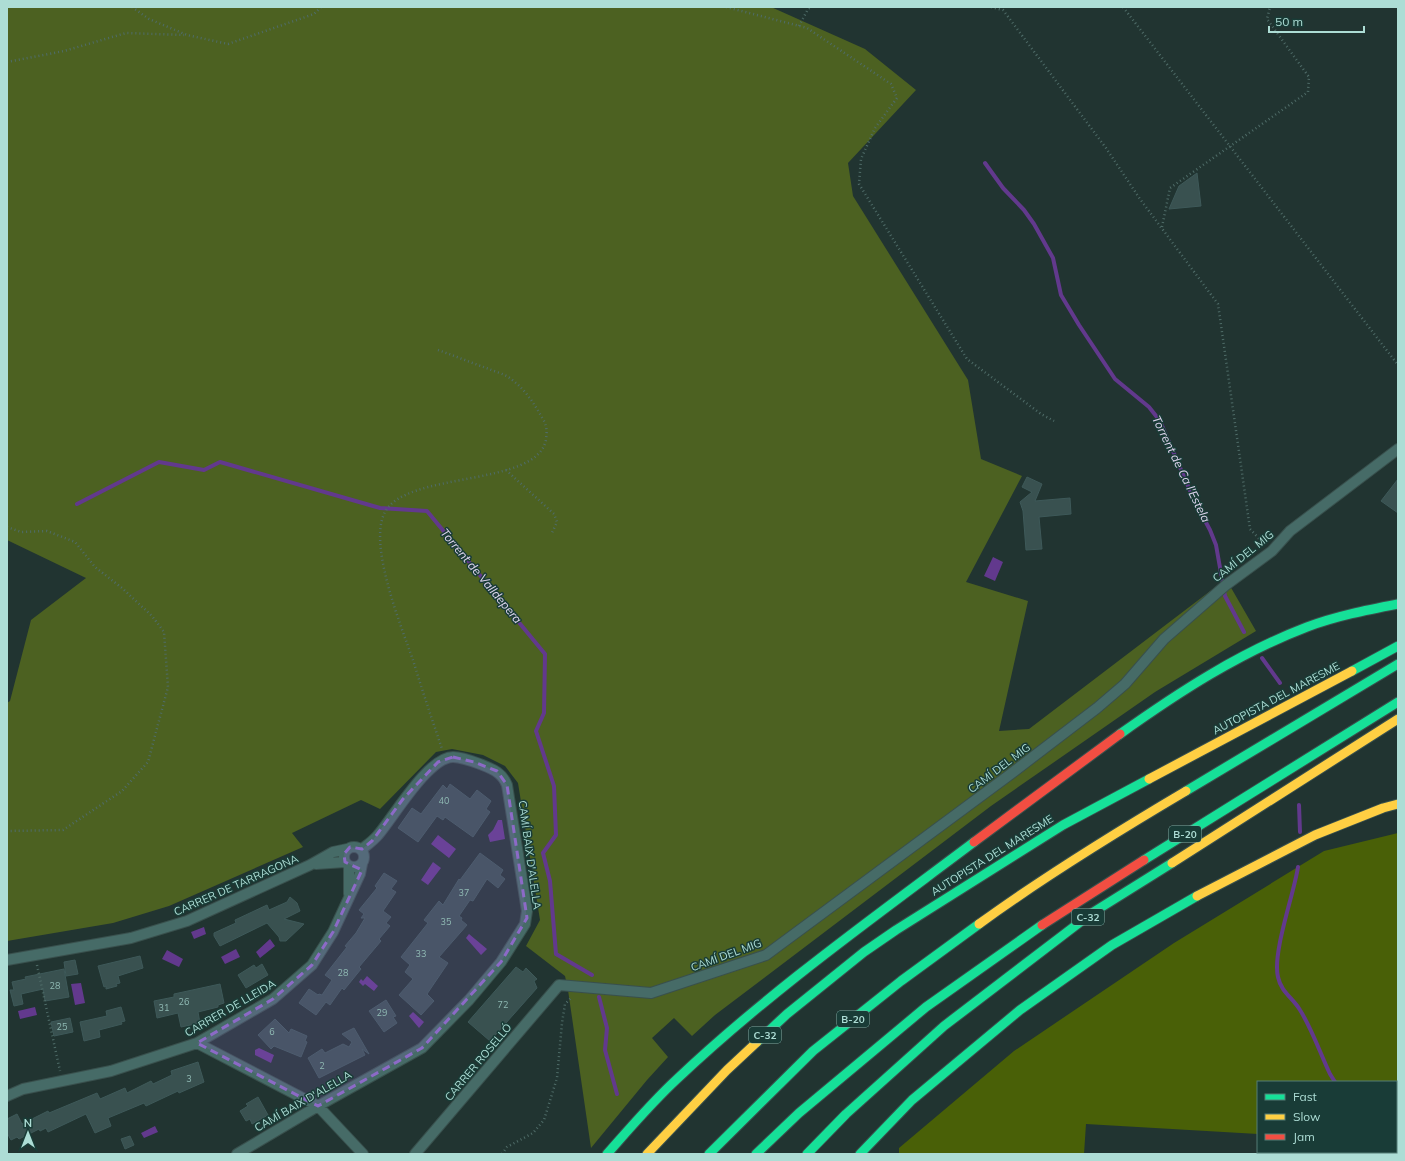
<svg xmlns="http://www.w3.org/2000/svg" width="1405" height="1161" font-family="Mulish,sans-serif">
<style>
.green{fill:#4c6121}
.forest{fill:#496007}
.water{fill:#62398d}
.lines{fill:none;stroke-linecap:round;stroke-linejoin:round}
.stream{stroke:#62398d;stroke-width:4}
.building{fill:#395150;stroke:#3e5959}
.street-casing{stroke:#39504d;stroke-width:12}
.fast-casing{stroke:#39504d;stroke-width:11}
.slow-casing{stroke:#39504d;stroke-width:11}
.jam-casing{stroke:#39504d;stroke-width:11}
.path{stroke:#4f6c68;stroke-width:2.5;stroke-dasharray:1 3;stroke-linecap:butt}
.street{stroke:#466b67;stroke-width:10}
.fast{stroke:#16e098;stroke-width:9}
.slow{stroke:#ffcf43;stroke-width:9}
.jam{stroke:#f24e42;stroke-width:9}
.marked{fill:#8c6ac7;fill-opacity:0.2;stroke:#8c6ac7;stroke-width:3;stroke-dasharray:8 5;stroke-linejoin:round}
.labels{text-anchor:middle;stroke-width:3;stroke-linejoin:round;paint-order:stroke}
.number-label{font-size:9px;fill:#90bab4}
.shield{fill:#193c37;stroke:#81ada6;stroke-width:1}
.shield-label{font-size:10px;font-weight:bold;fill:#adddd5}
.street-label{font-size:11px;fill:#adddd5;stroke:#193c37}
.water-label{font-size:12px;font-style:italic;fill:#e0d6ef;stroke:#193c37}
</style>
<rect width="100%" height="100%" fill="#213431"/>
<path class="green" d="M7 7H771L865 49 916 90 848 163 853 196 968 380 981 459 1022 476 966 582 1028 601 999 731 1029 729 1226 579 1256 631 1155 692 991 806 715 1015 692 1036 674 1018 652 1038 668 1057 647 1080 591 1148 568 990 565 976 526 946 540 920 518 783 505 766 483 755 452 749 436 752 380 809 361 800 292 833 303 847 169 906 113 923 7 941V703L10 701 31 620 86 578 7 540Z
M1398 1111V1154H1297V1152H1396V1112Z"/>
<path class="forest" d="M1398 833V1111L1396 1112V1082H1258V1134L1086 1124 1084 1154H899V1148L1014 1051 1174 943 1324 851Z"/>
<path class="water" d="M993 557 1003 562 995 581 984 576Z
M498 820H502L505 839 490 842 488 835 493 830Z
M438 835 456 849 449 858 431 844Z
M433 862 441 868 428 885 421 880Z
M204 927 206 934 194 939 191 932Z
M469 934 487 949 481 955 466 938Z
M270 939 275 946 260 958 256 952Z
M236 949 240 957 225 964 221 957Z
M167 950 183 959 179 967 162 959Z
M367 976 378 986 374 991 365 984 363 986 359 982 361 979 363 981Z
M81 983 85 1003 75 1005 71 984Z
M35 1007 37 1015 20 1019 18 1011Z
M413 1012 424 1022 419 1028 409 1016Z
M259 1048 274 1055 271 1063 255 1055V1050Z
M155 1126 158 1132 144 1138 141 1133Z"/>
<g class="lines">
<path class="stream" d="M985 163 1003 188 1024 210 1034 224 1053 258 1061 295 1079 325 1115 379 1149 407 1160 421 1194 500 1210 530 1216 545 1225 596 1244 632
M77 504 159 462 204 470 220 462 380 508 427 511 545 654 544 713 536 731 554 786 556 835 543 853 550 881 556 954 592 975
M1262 658 1280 683
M1299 805 1300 832
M1298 867C1294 894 1272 953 1278 977 1281 992 1293 998 1300 1010 1312 1029 1320 1053 1330 1074L1335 1082
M599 997 607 1028 605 1050 617 1094
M1331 1154 1332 1152"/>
</g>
<path class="building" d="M1197 173 1201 206 1169 209 1179 186Z
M1027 477 1042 484 1035 501 1070 498 1071 514 1039 517 1042 549 1026 550 1023 511 1020 502 1032 492 1022 487Z
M1398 479V513L1381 501Z
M450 784 470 799 477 790 491 801 486 809 490 812 473 837 445 817 443 820 437 816 418 842 398 828 412 808 421 814 443 785 447 789Z
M480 853 503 870 500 875 505 879 498 888 487 879 473 901 470 900 459 916 462 918 461 920 467 925 439 957 448 963 427 994 434 1001 421 1015 399 995 413 979 405 972 410 965 401 957 428 923 424 920 439 901 443 905 459 879 460 880Z
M384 873 397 881 391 889 396 892 383 911 391 917 386 923 390 926 379 939 381 941 359 967 361 969 344 990 342 988 330 1005 326 1002 316 1015 299 1003 309 989 318 995 319 994 322 995 332 980 325 975 347 947 345 946 356 933 365 918H361L364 914 359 910 377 888 375 886Z
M290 897 297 903 300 911 284 919 304 924 286 941H280L279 937 267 923 220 946 214 936V933L236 923 235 920 267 905 269 910 287 902Z
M140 956 143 968 118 976 120 983 116 984 117 986 106 989V986L104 987 98 966Z
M75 960 78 974 66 976 64 962Z
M262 964 268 975 246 988 238 975 254 965 256 968Z
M516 967 523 972 526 968 537 979 534 981 537 988 490 1041 468 1022Z
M64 969 69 997 45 1001 43 989 21 994 23 1004 14 1006 10 990H14L12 982 26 979 25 977Z
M220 984 224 1003 218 1005V1007L198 1012 200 1023 181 1027 178 1013 157 1018 154 1001 174 997V994Z
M386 1000 396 1016 393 1017 397 1023 384 1032 369 1011Z
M121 1007 125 1021 121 1022 122 1024 99 1030 100 1037 84 1041 80 1022 107 1016 106 1011Z
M70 1018 73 1032 54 1036 51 1022Z
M275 1019 289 1033 291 1029 307 1036 305 1041 307 1042 301 1057 274 1046 271 1049 258 1035Z
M354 1028 369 1054 362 1049 365 1055 319 1078 308 1058 322 1049 325 1053 343 1044 349 1047 352 1042 342 1034Z
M198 1062 204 1082 179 1093 178 1091 146 1106 144 1103 108 1118 111 1126 95 1133 86 1114 48 1132 46 1128 40 1131 39 1129 19 1139 17 1137 11 1140 7 1133V1119L17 1114 22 1124 48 1111 49 1113 97 1093 100 1099 125 1088 127 1093 151 1081 153 1084 172 1075 171 1071Z
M258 1097 268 1115 252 1124 250 1119 246 1121 240 1111 248 1106 246 1104Z
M130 1136 134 1145 125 1149 121 1139Z"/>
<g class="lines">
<defs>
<path id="street" d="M344 857a10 10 0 1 1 20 0a10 10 0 1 1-20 0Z
M316 864 345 862
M349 866V894
M7 960 131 938 187 921 310 865 333 852 347 849
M197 1043 318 1106 363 1154
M7 1096 23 1089 111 1071 197 1043 273 999 312 965 333 932 360 874 362 864
M237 1154 318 1106 422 1048 469 1000 501 962 525 924 527 911 507 785C502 772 492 769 480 764 472 761 461 757 453 757 428 757 393 818 378 835 373 841 367 845 362 849
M415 1154 559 985 651 993 766 955 1008 776 1097 708 1125 684 1164 639 1226 585 1272 551 1290 531 1398 449"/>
<path id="fast" d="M1352 671 1398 646
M1120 734C1179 692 1239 653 1307 627 1336 616 1367 610 1398 604
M1186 791 1398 664
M1144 860 1398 702
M757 1042 787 1014 864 952 896 930 1063 825 1149 779
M607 1154C630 1128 652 1102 677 1079 769 992 873 918 974 842
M709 1154 813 1051 901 981 979 924
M756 1154 799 1113 926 1007 1042 925
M807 1154 846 1114 944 1026 1092 913 1172 863
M860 1154 912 1100 1020 1010 1112 945 1197 896"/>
<path id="slow" d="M1149 779 1352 671
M1172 863 1398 719
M1197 896 1315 835 1383 808 1398 804
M979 924C1045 876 1115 833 1186 791
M647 1154 727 1070 757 1042"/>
<path id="jam" d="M974 842 1120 734
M1042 925 1144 860"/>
</defs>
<use href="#street" class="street-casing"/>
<use href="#fast" class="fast-casing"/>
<use href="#slow" class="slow-casing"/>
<use href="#jam" class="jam-casing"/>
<path class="path" d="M132 7 149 19 187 35 228 44 314 14 321 7
M726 7 807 28 891 84 897 98 875 128 861 159 859 184 967 359 1041 414 1054 421
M991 7 1003 10 1106 148 1140 199 1218 304 1250 529 1264 544
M1123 7 1398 365
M799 26 808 9 811 7
M7 62 64 51 126 33 184 35
M1162 227 1170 188 1308 92 1309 77 1267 19 1270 7
M438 350C455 356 472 363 489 369 496 372 505 374 511 379 526 390 535 405 544 421 547 427 547 433 546 439 539 488 403 470 384 514 369 547 401 626 413 660 422 690 432 719 442 749
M506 470 554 514 557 522 551 535
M7 527 21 532 47 531 75 542 95 567 122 588 152 616 164 632 168 687 148 762 122 791 63 830 7 831
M37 965 60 1071
M502 1154 507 1147 533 1133 544 1120 557 1078 562 1023 565 1004 572 997"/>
<use href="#street" class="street"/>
<use href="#fast" class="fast"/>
<use href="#slow" class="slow"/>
<use href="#jam" class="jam"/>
</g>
<path class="marked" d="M453 757 474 762 497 771 507 785 527 918 501 962 422 1048 318 1106 197 1043 273 999 312 965 333 932 362 870 345 862 344 854 350 847 362 849 372 841 403 799 438 762Z"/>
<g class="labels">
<g class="number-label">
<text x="444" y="804">40</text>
<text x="464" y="896">37</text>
<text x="446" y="925">35</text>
<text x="421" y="957">33</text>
<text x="343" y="976">28</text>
<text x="55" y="989">28</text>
<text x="184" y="1005">26</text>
<text x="503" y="1008">72</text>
<text x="164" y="1011">31</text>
<text x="382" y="1016">29</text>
<text x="62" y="1030">25</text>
<text x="272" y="1035">6</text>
<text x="322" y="1069">2</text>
<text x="189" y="1082">3</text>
</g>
<g class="shield">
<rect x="1169" y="826" width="32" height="16" rx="3"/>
<rect x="1072" y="909" width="32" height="16" rx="3"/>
<rect x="837" y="1011" width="32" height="16" rx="3"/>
<rect x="749" y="1027" width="32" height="16" rx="3"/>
</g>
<g class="shield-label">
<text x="1185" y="838">B-20</text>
<text x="1088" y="921">C-32</text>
<text x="853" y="1023">B-20</text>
<text x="765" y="1039">C-32</text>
</g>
<g class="street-label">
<text transform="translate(1243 556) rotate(-39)" y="4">CAMÍ DEL MIG</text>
<text transform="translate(1276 698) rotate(-28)" y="4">AUTOPISTA DEL MARESME</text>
<text transform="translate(999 768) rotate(-37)" y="4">CAMÍ DEL MIG</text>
<text transform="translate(530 855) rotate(82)" y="4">CAMÍ BAIX D'ALELLA</text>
<text transform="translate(992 855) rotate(-32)" y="4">AUTOPISTA DEL MARESME</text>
<text transform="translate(236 885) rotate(-24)" y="4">CARRER DE TARRAGONA</text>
<text transform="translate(726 955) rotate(-20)" y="4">CAMÍ DEL MIG</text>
<text transform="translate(230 1008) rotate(-30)" y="4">CARRER DE LLEIDA</text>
<text transform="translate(478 1062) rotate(-50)" y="4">CARRER ROSELLÓ</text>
<text transform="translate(303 1101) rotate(-30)" y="4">CAMÍ BAIX D'ALELLA</text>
</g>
<g class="water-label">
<text transform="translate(1181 469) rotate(64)" y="4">Torrent de Ca l'Estela</text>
<text transform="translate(481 576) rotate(50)" y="4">Torrent de Valldepera</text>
</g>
</g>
<rect width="1405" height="1161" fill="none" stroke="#adddd5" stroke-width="16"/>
<rect x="1257" y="1081" width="140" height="72" fill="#193c37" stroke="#547c76"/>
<rect x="1265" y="1094" width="20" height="6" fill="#16e098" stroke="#547c76"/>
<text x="1293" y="1101" font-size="12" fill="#adddd5">Fast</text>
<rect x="1265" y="1114" width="20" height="6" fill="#ffcf43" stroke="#547c76"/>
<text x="1293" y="1121" font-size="12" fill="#adddd5">Slow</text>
<rect x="1265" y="1134" width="20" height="6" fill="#f24e42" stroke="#547c76"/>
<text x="1293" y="1141" font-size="12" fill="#adddd5">Jam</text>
<g transform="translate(28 1133)" stroke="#193c37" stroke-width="3" paint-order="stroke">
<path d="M0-3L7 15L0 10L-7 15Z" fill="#adddd5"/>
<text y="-6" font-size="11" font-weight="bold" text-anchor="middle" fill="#adddd5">N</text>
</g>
<path d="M1269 26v6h95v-6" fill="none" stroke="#adddd5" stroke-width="2"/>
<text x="1275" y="26" font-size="12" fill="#adddd5" stroke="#193c37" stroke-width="3" paint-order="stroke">50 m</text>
</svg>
